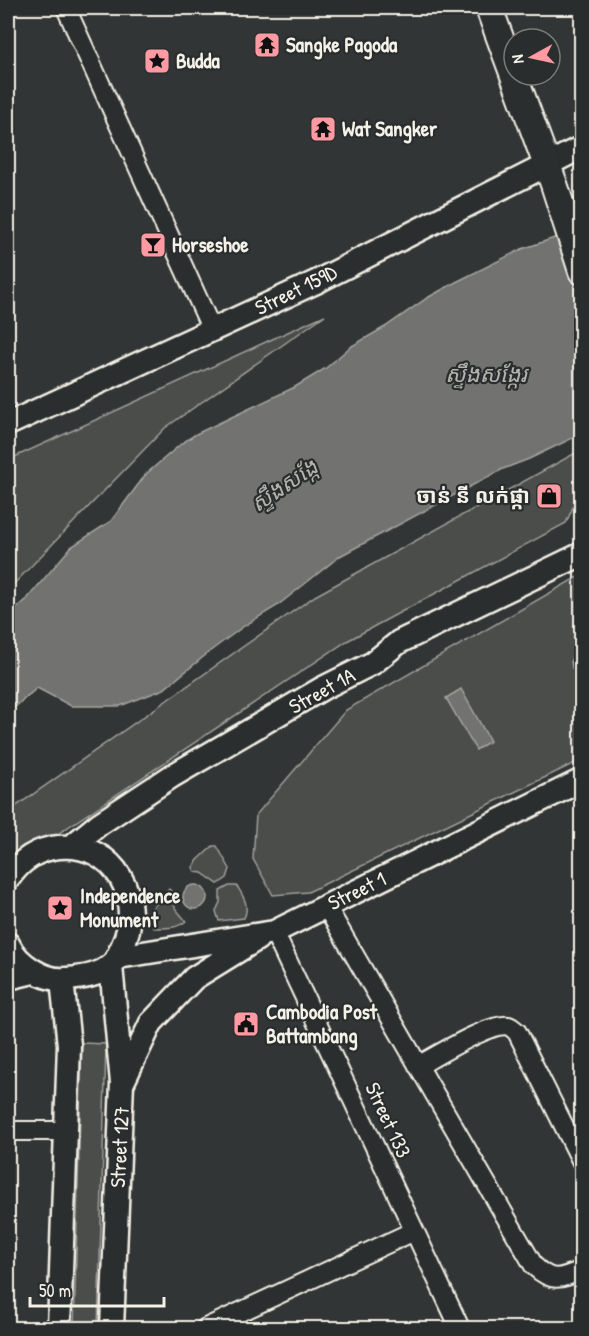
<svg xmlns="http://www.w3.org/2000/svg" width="589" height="1336" font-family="'Patrick Hand','Noto Sans Khmer',sans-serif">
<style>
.green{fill:#4b4d4c;stroke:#a09f9a;stroke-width:1.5}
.water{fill:#727370;stroke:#a6a5a0;stroke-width:1.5}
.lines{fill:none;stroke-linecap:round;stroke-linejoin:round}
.minor-casing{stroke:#f4f1e8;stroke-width:22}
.tertiary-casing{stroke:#f4f1e8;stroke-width:27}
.secondary-casing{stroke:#f4f1e8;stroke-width:30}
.minor{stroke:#2a2d2e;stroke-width:18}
.tertiary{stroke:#2a2d2e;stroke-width:22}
.secondary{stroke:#2a2d2e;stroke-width:26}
.labels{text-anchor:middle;stroke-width:4.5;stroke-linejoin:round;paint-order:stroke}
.poi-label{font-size:21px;font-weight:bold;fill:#f4f1e8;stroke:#2a2d2e;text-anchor:start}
.street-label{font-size:21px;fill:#f4f1e8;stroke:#2a2d2e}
.water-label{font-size:22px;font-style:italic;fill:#b3b2ac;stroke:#2a2d2e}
</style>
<rect width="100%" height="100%" fill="#323535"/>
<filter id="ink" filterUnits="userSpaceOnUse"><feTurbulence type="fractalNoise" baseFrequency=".0167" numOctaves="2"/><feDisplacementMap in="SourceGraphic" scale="12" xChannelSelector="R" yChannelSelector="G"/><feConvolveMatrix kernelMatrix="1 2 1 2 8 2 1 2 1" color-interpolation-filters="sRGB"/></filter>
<g filter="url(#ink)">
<path class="green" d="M325 315 165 428 8 590V460Z
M581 450V489L566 523 347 641 8 867V812L315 596Z
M581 575V760L308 892 273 895 253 859 256 815 346 710Z
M213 846H217L230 869 227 878 218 884 202 873 195 872 193 867 198 860Z
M229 886H237C243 896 250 906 244 918L219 921 216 911 220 902V891Z
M169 889 172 892 175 908 186 921C177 929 165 928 154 928L149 920 148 913Z
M82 1043 106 1044 98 1328H74Z"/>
<path class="water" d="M581 229V434L529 459 503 469 340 556 277 606 244 626 213 649 164 689 120 706H71L37 688 8 713V616L26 600 71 547 111 521 146 474 182 443 196 434 295 387 326 368 350 347 385 327 427 298 456 282 522 249Z
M581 651 582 674H581L572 668 571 660 575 654Z
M461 689 490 741 476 750 446 698Z
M183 897a12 12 0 1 1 24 0a12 12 0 1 1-24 0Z"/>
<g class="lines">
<defs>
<path id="minor" d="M66 8 212 330
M326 906 534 1266C552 1283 560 1279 582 1270
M274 932 460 1328
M418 1066C434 1057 493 1021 509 1026 510 1026 516 1031 517 1032L582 1162
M8 1131H66
M206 1328 414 1231"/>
<path id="tertiary" d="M8 424 316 282 582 147
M72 846 99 824 172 776 323 688 373 663 399 642 582 554
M8 879C20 861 37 849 59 847 116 842 145 900 122 947 119 954 116 962 110 966 98 976 81 978 67 979 44 982 17 963 8 944
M118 957 274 932 582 780
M111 966 122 1083 112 1328
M8 978 33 972
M123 1082 151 1023 194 978 257 939
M59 1328 69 1045 62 980"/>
<path id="secondary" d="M489 8 554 184 582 271"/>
</defs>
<use href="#minor" class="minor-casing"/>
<use href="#tertiary" class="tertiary-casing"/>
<use href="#secondary" class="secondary-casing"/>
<use href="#minor" class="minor"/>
<use href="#tertiary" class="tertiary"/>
<use href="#secondary" class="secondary"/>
</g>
</g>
<defs>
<symbol id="temple-square" viewBox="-11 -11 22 22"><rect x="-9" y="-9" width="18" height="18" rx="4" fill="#ff9aa2" stroke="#2a2d2e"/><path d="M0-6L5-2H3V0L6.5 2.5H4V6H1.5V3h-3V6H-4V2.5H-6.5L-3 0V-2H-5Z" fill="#111"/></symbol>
<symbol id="sight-square" viewBox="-11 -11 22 22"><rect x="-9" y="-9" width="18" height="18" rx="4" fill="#ff9aa2" stroke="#2a2d2e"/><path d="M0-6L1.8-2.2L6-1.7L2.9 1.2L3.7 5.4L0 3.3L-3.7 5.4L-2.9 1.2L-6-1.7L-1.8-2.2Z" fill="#111"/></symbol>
<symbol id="bar-square" viewBox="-11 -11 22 22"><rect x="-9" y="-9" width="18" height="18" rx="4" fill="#ff9aa2" stroke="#2a2d2e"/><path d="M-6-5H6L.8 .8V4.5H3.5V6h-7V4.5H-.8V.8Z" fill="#111"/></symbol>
<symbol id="shop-square" viewBox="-11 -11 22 22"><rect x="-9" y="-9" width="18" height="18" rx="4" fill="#ff9aa2" stroke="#2a2d2e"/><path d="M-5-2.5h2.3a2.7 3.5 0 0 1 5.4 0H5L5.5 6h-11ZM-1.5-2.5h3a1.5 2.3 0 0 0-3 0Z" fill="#111"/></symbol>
<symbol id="civic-square" viewBox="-11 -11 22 22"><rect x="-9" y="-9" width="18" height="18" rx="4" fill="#ff9aa2" stroke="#2a2d2e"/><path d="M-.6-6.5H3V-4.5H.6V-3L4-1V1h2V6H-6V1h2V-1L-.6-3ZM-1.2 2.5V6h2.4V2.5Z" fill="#111"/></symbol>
</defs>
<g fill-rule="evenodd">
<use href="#temple-square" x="252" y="30" width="30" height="30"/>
<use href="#sight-square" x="142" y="46" width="30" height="30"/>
<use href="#temple-square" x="308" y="114" width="30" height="30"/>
<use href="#bar-square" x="138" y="230" width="30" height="30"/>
<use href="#shop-square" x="534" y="481" width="30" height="30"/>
<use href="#sight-square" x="45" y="893" width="30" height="30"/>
<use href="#civic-square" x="231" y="1009" width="30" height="30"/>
</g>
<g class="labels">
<g class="poi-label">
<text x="286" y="52">Sangke Pagoda</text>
<text x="176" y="68">Budda</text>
<text x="342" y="136">Wat Sangker</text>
<text x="172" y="252">Horseshoe</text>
<text x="530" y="503" text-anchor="end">ចាន់ នី លក់ផ្កា</text>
<text x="80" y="903">Independence<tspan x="80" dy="24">Monument</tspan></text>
<text x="266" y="1019">Cambodia Post<tspan x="266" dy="24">Battambang</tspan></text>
</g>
<g class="street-label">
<text transform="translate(296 290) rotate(-26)" y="7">Street 159D</text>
<text transform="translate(322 691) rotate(-29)" y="7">Street 1A</text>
<text transform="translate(357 891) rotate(-26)" y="7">Street 1</text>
<text transform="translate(388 1120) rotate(65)" y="7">Street 133</text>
<text transform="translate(120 1147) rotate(-87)" y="7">Street 127</text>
</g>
<g class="water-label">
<text x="486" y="382">ស្ទឹងសង្កែរ</text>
<text transform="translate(284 485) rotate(-34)" y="8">ស្ទឹងសង្កែ</text>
</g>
</g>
<rect width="589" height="1336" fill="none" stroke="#2a2d2e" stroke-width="30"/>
<rect x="15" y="15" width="559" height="1306" fill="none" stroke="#f4f1e8" stroke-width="2" filter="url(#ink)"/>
<g transform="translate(532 57) rotate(262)"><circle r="28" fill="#2a2d2e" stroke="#7b7b78" stroke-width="1.5"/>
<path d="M0-4.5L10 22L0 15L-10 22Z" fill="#ff9aa2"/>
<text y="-9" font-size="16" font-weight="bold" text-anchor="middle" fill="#f4f1e8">N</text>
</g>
<path d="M30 1297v9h134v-9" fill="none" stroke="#f4f1e8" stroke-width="3"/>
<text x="39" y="1297" font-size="18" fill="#f4f1e8" stroke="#2a2d2e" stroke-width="4.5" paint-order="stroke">50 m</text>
</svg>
